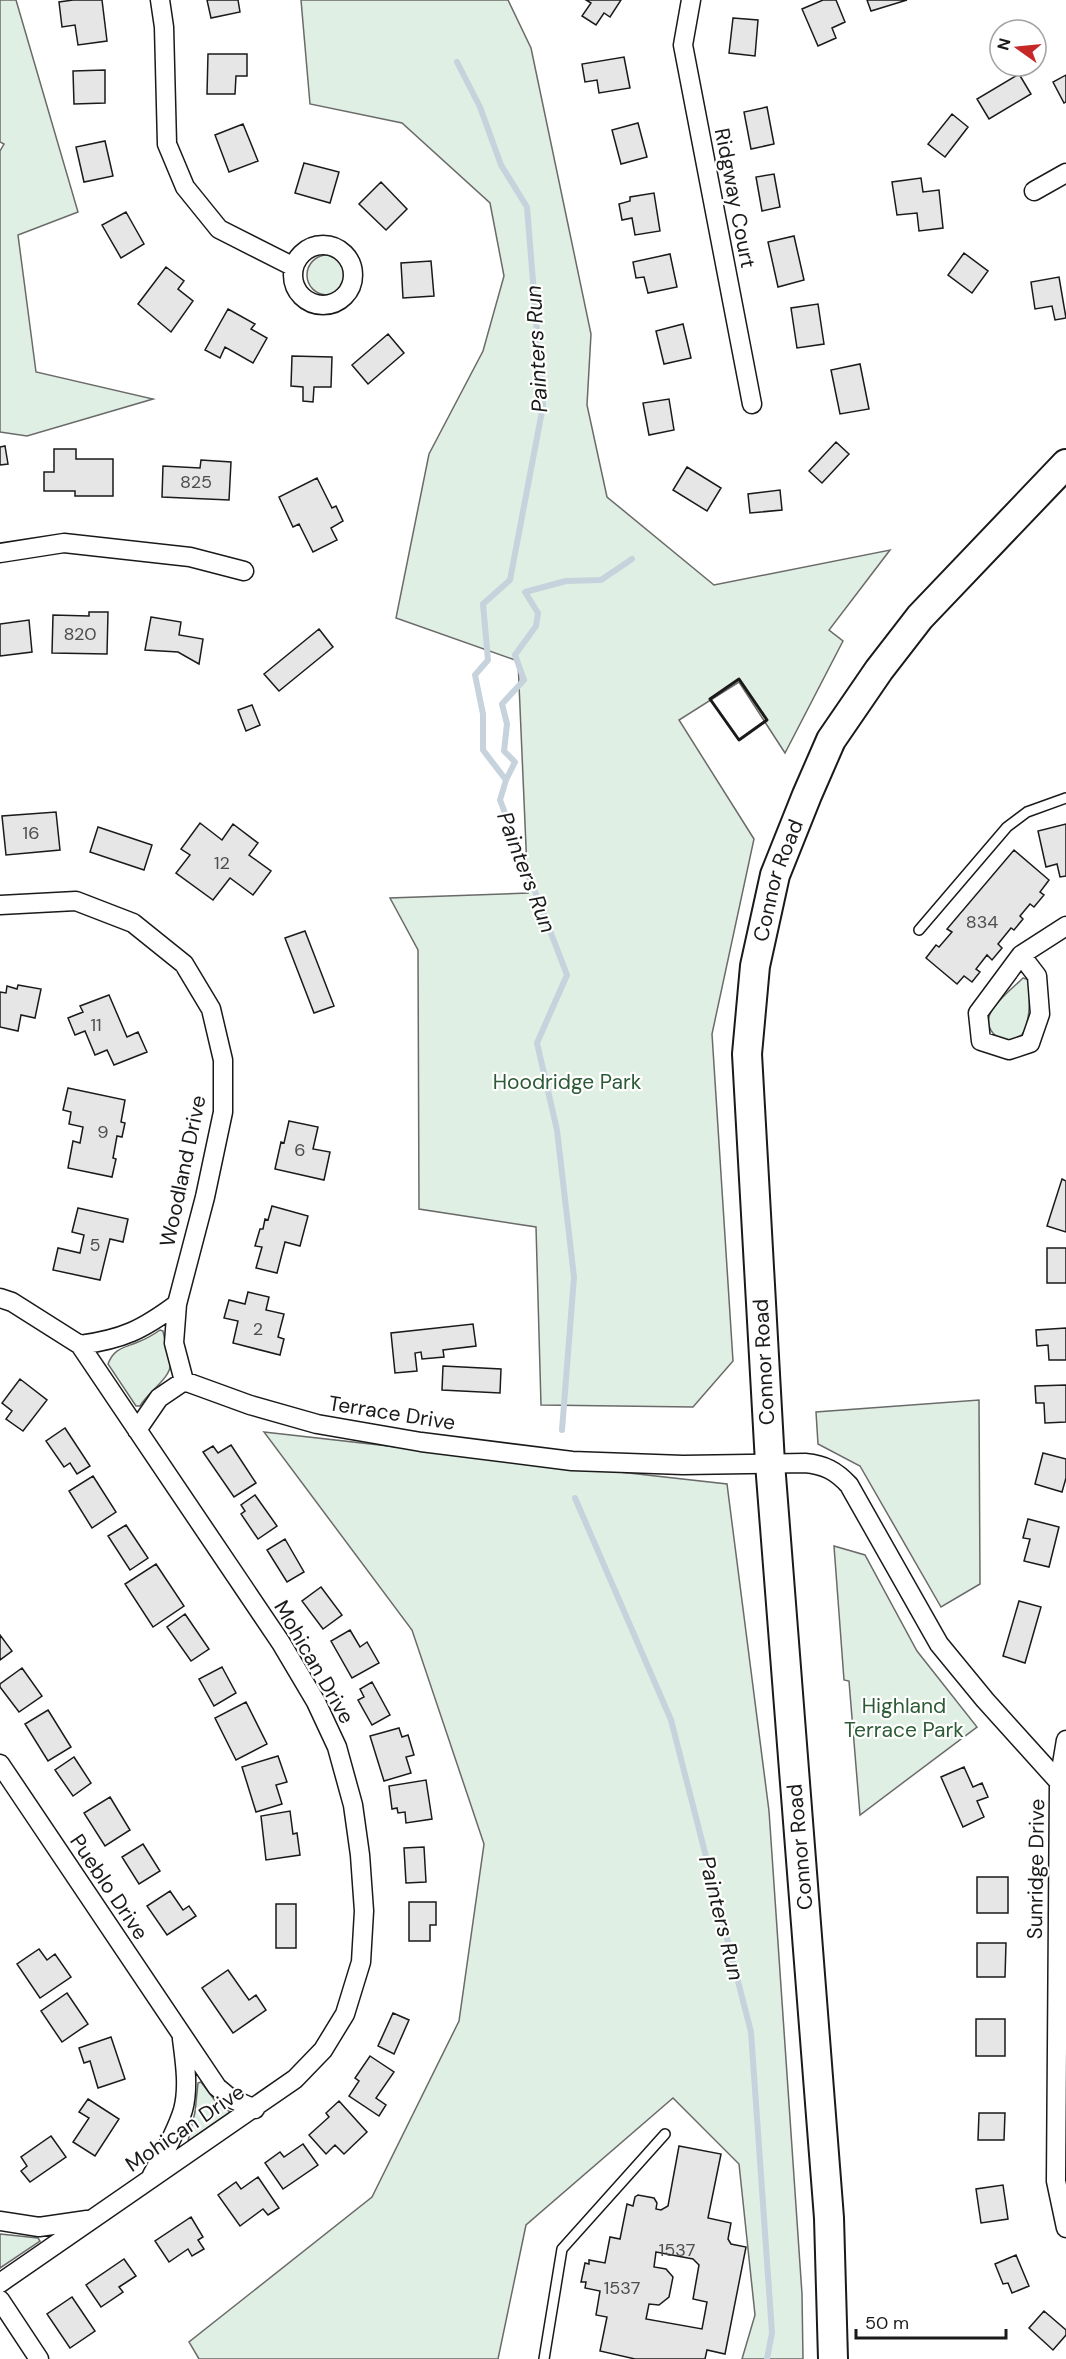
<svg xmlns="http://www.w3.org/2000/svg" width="1066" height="2359" font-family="'DM Sans',sans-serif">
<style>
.green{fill:#e0efe3;stroke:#6a6a6a;stroke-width:1.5}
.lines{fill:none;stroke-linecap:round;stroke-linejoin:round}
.stream{stroke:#c6d2dc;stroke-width:6}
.building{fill:#e6e6e6;stroke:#1a1a1a;stroke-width:1.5;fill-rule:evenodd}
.lane-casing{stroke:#1a1a1a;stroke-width:12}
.street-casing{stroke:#1a1a1a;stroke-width:21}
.primary-casing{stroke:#1a1a1a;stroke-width:32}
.lane{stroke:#fff;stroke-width:9}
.street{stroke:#fff;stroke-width:18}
.primary{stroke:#fff;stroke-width:28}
.wall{stroke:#1a1a1a;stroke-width:3}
.labels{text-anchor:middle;stroke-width:4.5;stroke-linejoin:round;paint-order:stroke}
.number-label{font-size:18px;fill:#4d4d4d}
.street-label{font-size:21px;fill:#1a1a1a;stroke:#fff}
.park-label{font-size:21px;fill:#2b5a34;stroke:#fff}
.water-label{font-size:22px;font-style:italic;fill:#1a1a1a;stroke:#fff}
</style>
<rect width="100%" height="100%" fill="#fff"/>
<path class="green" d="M0 0H16L78 212 18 235 36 372 153 399 27 436 0 432V151L4 144 0 142Z
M301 0H508L531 48 591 334 587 405 607 497 714 585 890 550 829 630 843 641 785 753 739 682 679 720 754 839 712 1034 733 1361 693 1407 541 1405 536 1227 419 1209 418 950 390 898 528 893 518 661 396 618 429 454 483 351 504 276 490 203 402 123 310 104Z
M307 275a20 20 0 1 1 40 0a20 20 0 1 1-40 0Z
M1023 978 1030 980C1029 995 1031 1017 1024 1031 1013 1053 979 1034 991 1012 998 999 1013 988 1023 978Z
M160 1330 163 1331C165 1342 169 1353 170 1364 172 1377 147 1393 140 1406H136L108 1364C114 1348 124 1348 138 1342 146 1339 153 1335 160 1330Z
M979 1400 980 1584 941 1607 860 1466 818 1444 816 1412Z
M264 1432 727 1484 769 1811 802 2294 803 2359H742L755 2315 739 2164 673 2098 526 2225 498 2359H199L189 2342 372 2197 459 2021 484 1844 412 1630Z
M834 1546 865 1555 917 1651 977 1727 860 1815 849 1681 844 1680Z
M201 2082 216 2102 230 2112 188 2141 195 2112 198 2083Z
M0 2234 38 2238 40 2241 0 2268Z"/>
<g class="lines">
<path class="stream" d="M457 62 480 107 501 165 527 207 543 406 510 580 483 604 488 660 475 675 483 714V750L506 780 500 800 567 975 537 1043 557 1130 574 1277 562 1430
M506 780 515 762 504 751 507 724 502 704 524 680 515 655 536 626 538 613 525 592 566 581 601 580 632 559
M575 1498 671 1720 751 2032 772 2333 767 2359"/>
</g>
<path class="building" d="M73 0H102L107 41 78 45 75 25 62 27 59 2Z
M207 0H238L240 12 211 18Z
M586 0H621L610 17 604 13 596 25 582 16 591 3Z
M823 0H836L845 22 832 28 836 38 818 46 802 9Z
M867 0H907L871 11Z
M733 18 758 20 755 56 729 53Z
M208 54H247V76H236L235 94H207Z
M624 57 630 88 599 93 597 80 585 82 582 64Z
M105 70V103L74 104 73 71Z
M1019 74 1031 94 989 119 977 99Z
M1066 75V102L1064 103 1053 82Z
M767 107 774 144 751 149 744 112Z
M952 114 968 127 945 157 928 144Z
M638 123 647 157 621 164 612 130Z
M243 124 258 161 229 172 215 135Z
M105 141 113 176 84 182 76 147Z
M304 163 339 172 330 203 295 193Z
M774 174 780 207 762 211 756 177Z
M921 178 923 192 939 190 943 228 919 231 917 213 897 215 892 182Z
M381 182 407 209 386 230 359 204Z
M654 193 660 231 635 235 632 218 622 220 619 204 630 201V197Z
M126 212 144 244 121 258 102 225Z
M794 236 804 280 778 287 768 242Z
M964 253 988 271 972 293 948 275Z
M670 254 677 287 648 293 644 277 636 278 633 262Z
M431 261 434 296 403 298 401 263Z
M166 267 184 281 178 289 193 301 171 332 138 304Z
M1059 277 1066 318 1055 320 1052 306 1035 309 1031 282Z
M818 304 824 344 797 348 791 308Z
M228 309 255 324 251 329 267 338 253 363 225 347 220 358 205 350Z
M683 324 691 358 664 364 656 331Z
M388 334 404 353 368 384 352 365Z
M292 356 332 357 331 387H314L313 402 303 401V387L291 386Z
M860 364 869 409 840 414 831 370Z
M669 399 674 430 649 435 643 403Z
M836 442 849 454 822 483 809 471Z
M5 446 8 464 0 465V447Z
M54 449H76V459H113V496H75V491H44V472H54Z
M201 460 231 462 229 500 162 497 163 466 200 468Z
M687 467 721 488 707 511 673 490Z
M317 478 332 508 336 506 343 521 331 528 337 540 313 552 299 524 293 527 279 497Z
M780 490 782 510 750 513 748 494Z
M89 612H108L107 654 52 653 53 615 89 616Z
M151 617 181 622 179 635 203 639 199 664 178 652 145 650Z
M29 620 32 652 0 656V624Z
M319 629 333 647 279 691 264 674Z
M252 705 260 725 246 731 238 710Z
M56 812 60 850 6 855 2 816Z
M200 823 222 840 233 824 258 843 249 855 271 871 253 895 230 878 213 900 176 873 190 855 181 849Z
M1066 824V876L1060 877 1057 864 1046 867 1038 831Z
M98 827 152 845 144 870 90 852Z
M1014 850 1049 880 1040 892 1044 895 1034 907 1030 904 1020 916 1023 919 1014 930 1011 928 998 944 1002 948 992 960 987 955 976 969 980 972 972 982 964 976 957 984 926 958 936 945 939 947 952 932 947 929Z
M305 931 334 1006 314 1013 285 938Z
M18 985 41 989 35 1018 21 1015 18 1031 0 1027V992L6 993 7 986 17 989Z
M109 995 127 1037 138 1032 147 1052 114 1065 107 1050 95 1055 85 1031 75 1035 68 1018 83 1012 80 1006Z
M68 1088 125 1100 121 1122 125 1123 122 1137 117 1136 113 1158 116 1159 112 1177 68 1168 73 1141 80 1143 83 1127 69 1124 71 1112 63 1110Z
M289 1121 318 1127 313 1149 330 1152 324 1180 275 1169 281 1142 284 1143Z
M1062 1179 1066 1181V1232L1047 1226Z
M272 1206 308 1216 300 1246 285 1242 277 1273 256 1268 262 1247 255 1246 260 1229H263L265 1219 268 1220Z
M78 1208 128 1219 123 1242 110 1239 100 1280 53 1270 58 1248 80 1253 84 1235 72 1232Z
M1047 1248H1066V1283H1047Z
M248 1292 269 1297 266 1310 284 1314 278 1337 284 1339 280 1355 233 1343 238 1321 224 1318 229 1300 245 1304Z
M473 1324 476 1346 443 1350 444 1357 422 1359 421 1352 415 1353 417 1371 395 1373 391 1333Z
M1066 1328V1360H1049L1048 1345 1037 1346 1036 1330Z
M443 1366 501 1369 500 1393 442 1390Z
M20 1379 47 1400 23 1431 6 1419 12 1411 2 1403Z
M1066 1385V1422L1045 1423 1044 1403H1036L1035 1386Z
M65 1428 90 1466 77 1474 70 1463 64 1467 46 1441Z
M231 1445 256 1483 234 1497 203 1452 213 1446 218 1453Z
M1043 1453 1066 1459V1478L1062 1492 1035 1484Z
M93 1476 116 1512 92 1528 69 1491Z
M255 1495 277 1526 258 1539 241 1514 245 1511 241 1505Z
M1028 1519 1059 1527 1049 1567 1024 1561 1030 1539 1023 1538Z
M126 1525 148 1558 130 1570 108 1536Z
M285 1539 304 1572 287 1582 267 1550Z
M156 1564 184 1606 153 1627 125 1584Z
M321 1587 342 1615 323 1629 302 1601Z
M1019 1601 1041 1607 1025 1663 1003 1656Z
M185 1614 209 1649 191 1661 167 1627Z
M350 1630 360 1647 367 1642 379 1663 352 1678 331 1641Z
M0 1635 12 1651 0 1660Z
M222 1667 236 1693 214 1706 199 1679Z
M22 1668 42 1696 19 1712 0 1687V1684Z
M372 1682 390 1715 372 1725 358 1700 364 1697 360 1689Z
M246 1702 267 1744 236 1760 215 1718Z
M48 1710 71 1747 48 1761 25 1724Z
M399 1728 402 1737 408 1735 414 1755 406 1757 411 1773 384 1781 370 1736Z
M278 1756 287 1782 276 1785 282 1804 256 1812 242 1767Z
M74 1757 91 1783 73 1796 55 1770Z
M964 1767 973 1787 982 1783 988 1797 977 1801 984 1817 963 1827 941 1777Z
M426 1780 432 1819 406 1823 405 1812 398 1813 397 1808 392 1809 389 1786Z
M110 1797 130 1830 105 1846 84 1813Z
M290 1811 293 1834 297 1833 300 1855 266 1860 261 1816Z
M143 1844 160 1871 139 1884 122 1857Z
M424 1847 426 1882 406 1883 404 1848Z
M977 1877H1008V1913H977Z
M170 1891 183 1910 189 1906 196 1916 167 1935 147 1906Z
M409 1902H436V1925H430V1941H409Z
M276 1904H296V1948H276Z
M977 1943H1006L1005 1977H977Z
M39 1949 47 1960 55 1954 71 1977 40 1998 17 1964Z
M228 1970 249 2000 256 1995 266 2010 233 2033 202 1988Z
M67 1993 88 2024 62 2042 41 2011Z
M393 2013 409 2020 394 2054 378 2046Z
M976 2019H1005V2056H976Z
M111 2037 125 2079 98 2088 90 2061 84 2063 79 2048Z
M370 2056 394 2072 376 2098 386 2105 379 2116 349 2096 359 2081 355 2078Z
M88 2099 119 2119 95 2156 73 2142 89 2118 79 2112Z
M339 2101 367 2132 344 2154 335 2145 326 2154 309 2135 329 2117 326 2113Z
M979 2113H1005L1004 2140H978Z
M51 2136 66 2157 30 2182 21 2171 27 2166 21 2157Z
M303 2144 318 2165 283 2189 265 2163 280 2152 284 2157Z
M679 2146 721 2154 708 2218 731 2223 728 2239 731 2244 746 2247 725 2354 707 2350 705 2359H635L600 2351 607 2317 596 2315 600 2291 585 2288 586 2282H581L585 2263 589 2264V2260L605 2263 610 2237 620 2239 627 2204 633 2206 635 2197 638 2195 654 2198 657 2203 656 2209 661 2210 668 2206ZM656 2252 693 2259 699 2265 693 2299 707 2302 702 2329 646 2319 649 2304 659 2305 669 2297 673 2277 666 2269 654 2267Z
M258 2177 279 2208 268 2215 263 2209 240 2226 218 2195 236 2182 241 2189Z
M1003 2185 1008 2219 981 2223 976 2189Z
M191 2217 203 2237 198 2240 204 2249 192 2256 188 2249 169 2262 155 2241Z
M1016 2255 1029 2286 1012 2293 1008 2283 1003 2284 995 2264Z
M124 2259 136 2276 119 2287 123 2292 101 2307 86 2285Z
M72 2297 95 2331 70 2348 47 2314Z
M1044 2311 1066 2330V2335L1053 2350 1029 2328Z"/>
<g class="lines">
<defs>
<path id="lane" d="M919 930 1007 827 1027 812 1066 798
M544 2359 562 2249 665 2134"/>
<path id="street" d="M160 0 164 27 167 144 185 187 219 229 294 267
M691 0 683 45 752 404
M1034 191 1066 173
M293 275a30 30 0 1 1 60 0a30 30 0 1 1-60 0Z
M0 553 64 543 190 557 244 571
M0 905 76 901 133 923 184 964 211 1009 223 1060V1112L205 1197 177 1304 174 1343 184 1381
M1021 955 1037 976 1040 1014 1030 1043 1009 1050 981 1041 978 1013 1021 955 1066 926
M0 1298 12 1302 80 1345 281 1643 316 1702 337 1747 353 1805 360 1855 364 1911 361 1962 345 2014 323 2050 295 2079 0 2283
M80 1345C123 1339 142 1330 177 1304
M184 1381 250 1405 317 1424 421 1442 572 1461 683 1465 805 1463C825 1465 836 1471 849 1485L939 1644 985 1700 1059 1782 1056 2181 1066 2228
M137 1430 159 1398 184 1381
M0 1764 217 2087 230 2098 255 2109
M1059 1782 1066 1740
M152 2175C163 2155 176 2133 183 2110 189 2088 185 2062 182 2039
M0 2221 39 2227 87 2220
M0 2300 39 2359"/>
<g id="primary">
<path id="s1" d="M833 2359 829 2218 770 1463 747 1054 755 966 775 875 807 795 831 740 879 670 920 617 1066 464"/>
</g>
</defs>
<use href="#lane" class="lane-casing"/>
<use href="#street" class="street-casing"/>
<use href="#primary" class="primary-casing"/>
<use href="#lane" class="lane"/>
<use href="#street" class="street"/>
<use href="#primary" class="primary"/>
<path class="wall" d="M739 679 767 720 739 740 710 699Z"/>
</g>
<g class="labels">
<g class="number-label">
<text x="196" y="488">825</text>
<text x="80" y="640">820</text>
<text x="31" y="839">16</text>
<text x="222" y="869">12</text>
<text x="982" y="928">834</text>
<text x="96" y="1031">11</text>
<text x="103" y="1138">9</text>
<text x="300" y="1156">6</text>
<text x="95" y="1251">5</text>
<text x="258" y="1335">2</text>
<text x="677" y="2256">1537</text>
<text x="622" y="2294">1537</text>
</g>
<g class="street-label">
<text transform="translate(735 198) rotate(79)" y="7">Ridgway Court</text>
<text dy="7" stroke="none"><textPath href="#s1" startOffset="1485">Connor Road</textPath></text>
<text transform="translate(183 1171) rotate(-78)" y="7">Woodland Drive</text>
<text transform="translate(764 1362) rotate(-93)" y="7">Connor Road</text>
<text transform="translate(392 1413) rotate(9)" y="7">Terrace Drive</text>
<text transform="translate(314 1662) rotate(60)" y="7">Mohican Drive</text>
<text transform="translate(800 1847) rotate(-95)" y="7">Connor Road</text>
<text transform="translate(1036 1869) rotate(-89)" y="7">Sunridge Drive</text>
<text transform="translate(109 1887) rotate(56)" y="7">Pueblo Drive</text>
<text transform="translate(185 2128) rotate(-34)" y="7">Mohican Drive</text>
</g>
<g class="park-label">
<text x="567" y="1089">Hoodridge Park</text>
<text x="904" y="1713">Highland<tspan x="904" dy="24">Terrace Park</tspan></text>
</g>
<g class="water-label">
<text transform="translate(536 349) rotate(-93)" y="8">Painters Run</text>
<text transform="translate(527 872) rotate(69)" y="8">Painters Run</text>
<text transform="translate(722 1918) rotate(76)" y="8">Painters Run</text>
</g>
</g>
<g transform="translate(1018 48) rotate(285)"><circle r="28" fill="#ffffff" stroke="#a3a3a3" stroke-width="1.5"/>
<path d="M0-4.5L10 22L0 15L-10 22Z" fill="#c62828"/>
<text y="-9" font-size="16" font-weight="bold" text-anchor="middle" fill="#1a1a1a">N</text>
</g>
<path d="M856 2329v9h150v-9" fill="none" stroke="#1a1a1a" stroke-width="3"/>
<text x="865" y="2329" font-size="18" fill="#1a1a1a" stroke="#ffffff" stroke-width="4.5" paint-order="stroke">50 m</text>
</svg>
